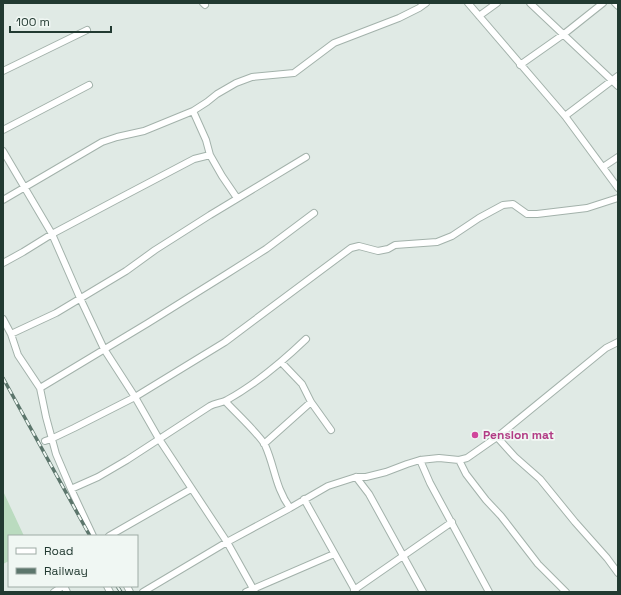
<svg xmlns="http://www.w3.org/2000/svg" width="621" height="595" font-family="'Space Grotesk',sans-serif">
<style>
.green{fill:#badbbf}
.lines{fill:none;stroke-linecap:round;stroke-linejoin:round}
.street-casing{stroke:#a3b2ab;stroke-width:8}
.street{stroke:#fff;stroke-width:6}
.rail-casing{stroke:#5c766c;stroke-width:3.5}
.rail{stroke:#f0f7f3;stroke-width:2;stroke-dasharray:6;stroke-linecap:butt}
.hotel-dot{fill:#d1479c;stroke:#f0f7f3;stroke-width:1.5}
.labels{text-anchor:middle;stroke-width:3.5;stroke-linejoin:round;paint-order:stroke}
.hotel-label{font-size:12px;font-weight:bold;fill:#b23c85;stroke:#f0f7f3;text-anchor:start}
</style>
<rect width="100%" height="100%" fill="#e0eae5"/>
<path class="green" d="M3 491 24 536H9V561L3 564Z"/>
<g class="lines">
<defs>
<path id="street" d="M203 3 205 5
M468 3 565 116 618 188
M530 3 618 86
M615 3 618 6
M479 16 497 3
M520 65 564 34 603 3
M3 71 87 30
M193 111 206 140 210 155 222 176 237 198
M565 116 618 76
M3 130 89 85
M3 151 52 234 80 298 104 349 135 397 159 439 227 542 255 592
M603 167 618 157
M3 200 102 142 117 137 144 131 193 111 207 102 217 94 236 83 252 77 294 73 334 43 399 18 419 8 426 3
M3 263 23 252 52 234 116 200 194 159 210 155
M3 319 11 334 18 355 40 388 46 417 56 454 71 489 93 536
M11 334 56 313 126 271 155 250 210 215 306 157
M281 362 302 384 311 402 331 430
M40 388 148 323 225 275 266 249 314 213
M225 401C235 412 259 434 265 445 275 467 275 487 290 508
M497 437 515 457 540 479 575 522 607 558 618 573
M45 441 51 439 74 428 135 397 225 342 351 248 359 246 378 251 388 249 395 245 437 242 452 236 479 218 503 205 513 204 527 214H537L587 208 618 198
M264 444 311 402
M420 460 430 483 489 592
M459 460 466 474 486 500 501 516 538 564 566 592
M356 477 369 494 423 592
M71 489 98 477 127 460 210 406C215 403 222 403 227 400 256 384 282 362 306 339
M304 499 356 592
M109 536 191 489
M64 586 67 592
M107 586 110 592
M127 586 130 592
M354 590 452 522
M54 592 63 586
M143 592 227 542 290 508 328 486 356 477H366L386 472 407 464 420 460 439 458 459 460 467 458 497 437 606 348 618 342
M246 592 334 554"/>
</defs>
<use href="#street" class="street-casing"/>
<use href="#street" class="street"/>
<defs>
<path id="rail" d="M3 378 90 536
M117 586 121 592"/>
</defs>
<use href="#rail" class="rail-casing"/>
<use href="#rail" class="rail"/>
</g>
<circle class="hotel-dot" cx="475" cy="435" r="4"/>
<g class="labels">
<g class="hotel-label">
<text x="483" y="439">Pension mat</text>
</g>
</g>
<rect width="621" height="595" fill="none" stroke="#223a31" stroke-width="8"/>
<rect x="8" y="535" width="130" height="52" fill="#f0f7f3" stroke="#9eaba5"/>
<rect x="16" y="548" width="20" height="6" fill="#ffffff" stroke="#9eaba5"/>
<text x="44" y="555" font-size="12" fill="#223a31">Road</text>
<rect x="16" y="568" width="20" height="6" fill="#5c766c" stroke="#9eaba5"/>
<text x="44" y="575" font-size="12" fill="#223a31">Railway</text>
<path d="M10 26v6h101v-6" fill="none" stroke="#223a31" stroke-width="2"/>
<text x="16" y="26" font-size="12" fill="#223a31" stroke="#f0f7f3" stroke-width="3" paint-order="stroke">100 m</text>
</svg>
